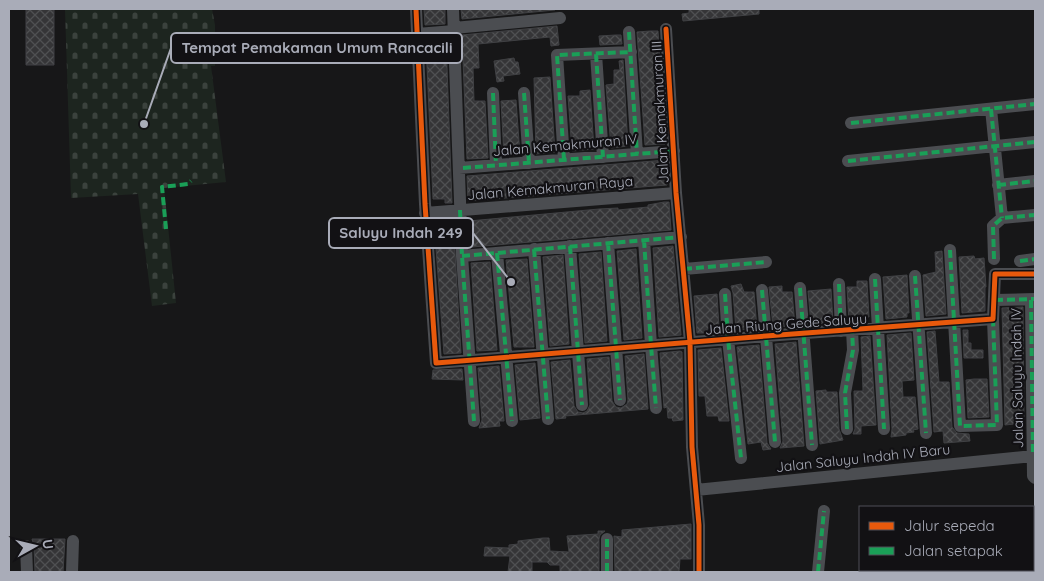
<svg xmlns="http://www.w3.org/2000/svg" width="1044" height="581" font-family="Quicksand,sans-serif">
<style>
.cemetery{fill:url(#cemetery-stones)}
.building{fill:url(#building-cross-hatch);stroke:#404144}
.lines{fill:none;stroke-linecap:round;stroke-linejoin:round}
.minor{stroke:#4b4d51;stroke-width:12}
.quiet{stroke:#1a9f57;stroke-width:4;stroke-dasharray:8 4;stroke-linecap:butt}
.cycleway-casing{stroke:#121114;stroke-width:8}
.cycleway{stroke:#e8590c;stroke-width:5}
.labels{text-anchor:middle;stroke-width:4.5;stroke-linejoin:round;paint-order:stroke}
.street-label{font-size:14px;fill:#a9acb8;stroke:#121114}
.leader{fill:none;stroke:#a9acb8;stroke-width:2}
.callout-dot{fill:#a9acb8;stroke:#121114;stroke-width:2}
.callout{fill:#121114;stroke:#a9acb8;stroke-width:2}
.callout-label{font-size:15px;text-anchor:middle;font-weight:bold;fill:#a9acb8}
</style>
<defs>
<pattern id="cemetery-stones" width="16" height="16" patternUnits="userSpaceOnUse" patternTransform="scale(1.25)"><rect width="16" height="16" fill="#1d251f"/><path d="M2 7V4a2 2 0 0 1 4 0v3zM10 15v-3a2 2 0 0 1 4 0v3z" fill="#3b423d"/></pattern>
<pattern id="building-cross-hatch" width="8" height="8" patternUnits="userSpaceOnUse" patternTransform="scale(1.25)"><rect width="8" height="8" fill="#353537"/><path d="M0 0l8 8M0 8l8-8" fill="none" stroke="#4f5052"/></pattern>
</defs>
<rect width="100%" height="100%" fill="#171718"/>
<path class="cemetery" d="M65 9H212L215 25V66H211L226 182 164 188 176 303 152 306 138 194 71 198Z"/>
<path class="building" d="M26 9H54V65H26Z
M424 9H445V24L425 25Z
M461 9H555V10L462 19Z
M689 9H759V14L683 21 682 14 689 13Z
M557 26 559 45 551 46 550 37 478 44 479 68H473L474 101H485L488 158 467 159 462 35Z
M650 31H658L665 144 645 145 637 32Z
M616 35H621L622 44 600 45 599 36Z
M446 40 452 203H445V199H433L426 44 437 43V41Z
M514 58 515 62H518L520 74 503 76 504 81 497 82 494 61Z
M623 60 628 146 611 148 606 85 614 84V70H620L619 61Z
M550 77 555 152 536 154 534 78Z
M590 90 594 149 572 151 568 96H580V91Z
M516 100 520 155 504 156 501 101Z
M666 160 667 185 468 201 467 176Z
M664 202H669L671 230 472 247 469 221 599 209 618 208V210L648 207V205Z
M453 219 461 353 444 354 434 222Z
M673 246 681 335 659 337 653 248Z
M636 249 642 338 624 340 617 251Z
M942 251 946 314 926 316 923 275 936 272 935 252Z
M601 252 607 341 585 343 579 254Z
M563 255 569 344 550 346 543 257Z
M974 256 975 259 984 258 986 287H985V311L962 313 959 257Z
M527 259 534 347H514L506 260Z
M490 262 497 350 477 351 471 263Z
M907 275 909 313H907V317L886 319 883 277Z
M857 281H867L869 317H865V320L849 322 847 287H857Z
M741 284 744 292H754L757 329 736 330 733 293 731 286Z
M782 286V292H792L795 326 773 327 769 287Z
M831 289 833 323 811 324 808 291Z
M717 294 719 328 707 329V333H697L694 296Z
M1023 307 1024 423 1005 425 1002 308Z
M963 330H968V343H971V350H983V358H964Z
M935 331 939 382H949L952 427 957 433 969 434 970 441 944 443 943 431 934 432 927 332Z
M911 333 914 380 902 381 903 397H915L918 429 913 430 914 432 906 433V435L891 437 892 429 887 335Z
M870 336 876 425 861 426V434H853L855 429 854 391H863L861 337Z
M796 342 804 446 780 448 783 441 775 344Z
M759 345 767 443 771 449 763 450 761 442 748 444 737 347Z
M721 348 729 421H719L718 416H707L705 396H699L698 350Z
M680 351 682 352 683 418V420L673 421 672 418H668L667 407 664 408 660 353Z
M644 354 648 409 565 416 566 418 556 419 551 362 570 360 574 406 578 412 583 413 587 411 590 405 587 359 609 357 612 401 616 407 621 408 627 404 628 400 625 356Z
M535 363 540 418 520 420 515 365Z
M499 366 504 421H499L500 426 479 428 482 420 478 368Z
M462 369 463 380 432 379 433 370Z
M974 379H987L989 417 968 418 966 380Z
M826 390V392H837L839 429 843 440 820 444 816 391Z
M691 524V559H680L679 572H615L614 536 622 537V530Z
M598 531H605L600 535 599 539V572H560V565H550L547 562H532V572H508L510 556H484L485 547 509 548V545L518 544V541L543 538H549L550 551 569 552 567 536 598 534Z
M32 539H65L63 572H35L34 546Z"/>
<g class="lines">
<path class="minor" d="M416 9 425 204 436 363 766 336 993 319 995 274H1035
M453 9 462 256 474 421
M454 28 560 18
M666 29 676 193 690 342 692 447 699 525V572
M629 32 637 154
M417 34 454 31
M596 54 603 157
M493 93 496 165
M524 93 529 163
M991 109 1002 218
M851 123 1035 104
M564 160 557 55 631 52
M848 161 1035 142
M459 168 674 151
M998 185 1035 181
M425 213 676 193
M644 240 651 345 656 408
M608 243 620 400
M570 246 582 405
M534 249 548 419
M950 250 960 426 997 425 993 319
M497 253 512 421
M462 256 681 237
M994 259 993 226 1002 218 1035 215
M1020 261 1035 259
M684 269 766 262
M915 276 926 433
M875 279 884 429
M839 284 841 331
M800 288 812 445
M762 290 775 442
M725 294 728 339 741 458
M995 300 1035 299
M1031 300 1033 476 1035 478
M847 429 845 393 853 350 852 329
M696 490 1033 456
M607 539V572
M26 546 27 572
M72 572 73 541
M818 572 824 511"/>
<path class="quiet" d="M629 32 637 154
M596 54 603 157
M493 93 496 165
M524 93 529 163
M991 109 1002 218
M851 123 1035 104
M564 160 557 55 631 52
M848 161 1035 142
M463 168 674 151
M998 185 1035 181
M460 210 462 256 474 421
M166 229 162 187 188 184 191 181
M644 240 651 345 656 408
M608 243 620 400
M570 246 582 405
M534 249 548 419
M950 250 960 426 997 425 993 319
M497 253 512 421
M462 256 681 237
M994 259 993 226 1002 218 1035 215
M1020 261 1035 259
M684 269 766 262
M915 276 926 433
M875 279 884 429
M839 284 841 331
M800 288 812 445
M762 290 775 442
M725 294 728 339 741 458
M995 300 1035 299
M1031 300 1033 456
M847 429 845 393 853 350 852 329
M607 539V572
M818 572 824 511"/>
<defs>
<path id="cycleway" d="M416 9 425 204 436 363 766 336 993 319 995 274H1035
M666 29 676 193 690 342 692 447 699 525V572"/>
</defs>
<use href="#cycleway" class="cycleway-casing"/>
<use href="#cycleway" class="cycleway"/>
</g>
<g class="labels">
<g class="street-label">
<text transform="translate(660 112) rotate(-93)" y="5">Jalan Kemakmuran III</text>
<text transform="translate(565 145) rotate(-5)" y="5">Jalan Kemakmuran IV</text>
<text transform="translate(550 188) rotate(-5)" y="5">Jalan Kemakmuran Raya</text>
<text transform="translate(786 324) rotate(-4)" y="5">Jalan Riung Gede Saluyu</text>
<text transform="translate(1017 378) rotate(-91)" y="5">Jalan Saluyu Indah IV</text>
<text transform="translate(863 458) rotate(-6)" y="5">Jalan Saluyu Indah IV Baru</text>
</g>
</g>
<path class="leader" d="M144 124L171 48M511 282L473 233"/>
<g class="callout-dot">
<circle cx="144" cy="124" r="5"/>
<circle cx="511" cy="282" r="5"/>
</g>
<g class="callout">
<rect x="171" y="33" width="291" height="30" rx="5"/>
<rect x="329" y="218" width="144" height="30" rx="5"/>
</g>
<g class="callout-label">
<text x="317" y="53">Tempat Pemakaman Umum Rancacili</text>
<text x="401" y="238">Saluyu Indah 249</text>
</g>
<rect width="1044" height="581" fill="none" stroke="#a9acb8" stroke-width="20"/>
<rect x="859" y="506" width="175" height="65" fill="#121114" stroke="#4e4f56"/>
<rect x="869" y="522" width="25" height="8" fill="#e8590c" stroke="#4e4f56"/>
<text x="904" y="531" font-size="15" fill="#a9acb8">Jalur sepeda</text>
<rect x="869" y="547" width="25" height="8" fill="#1a9f57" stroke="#4e4f56"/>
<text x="904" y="556" font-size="15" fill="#a9acb8">Jalan setapak</text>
<g transform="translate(35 546) rotate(82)" stroke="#121114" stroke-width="4" paint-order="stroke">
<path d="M0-4L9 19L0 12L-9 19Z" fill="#a9acb8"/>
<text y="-8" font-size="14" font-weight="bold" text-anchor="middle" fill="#a9acb8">U</text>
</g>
</svg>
